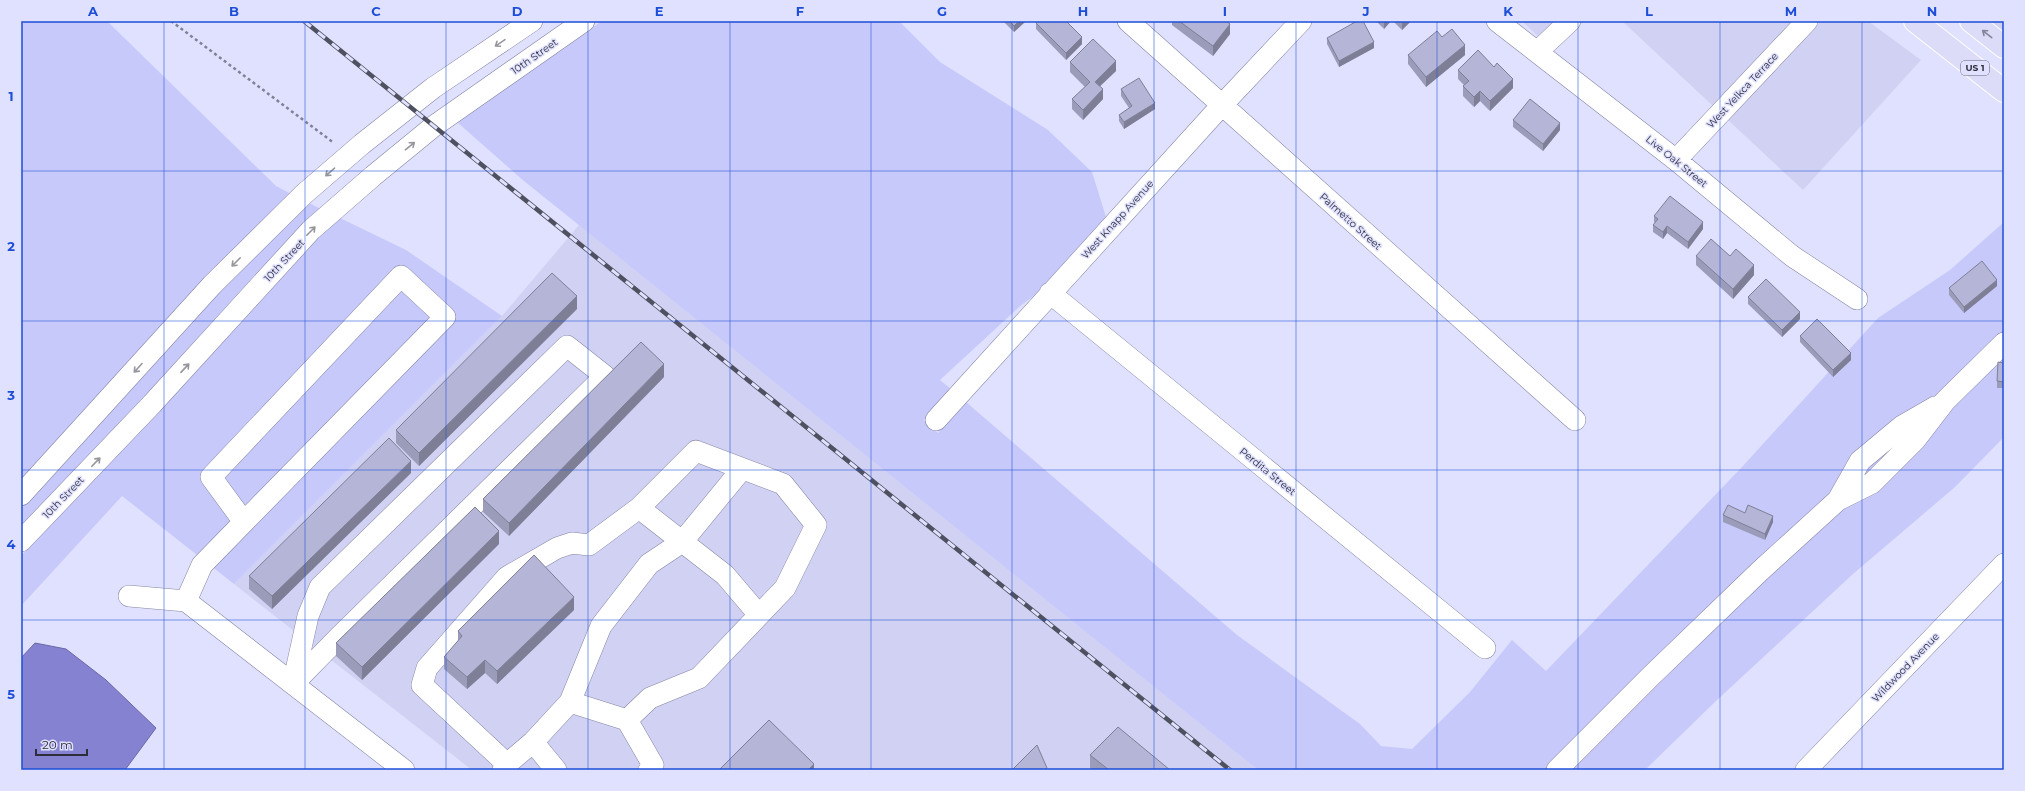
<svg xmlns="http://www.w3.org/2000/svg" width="2025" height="791" font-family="Montserrat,sans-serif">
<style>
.built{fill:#d1d2f3}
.green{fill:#c8c9fb}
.water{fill:#8582d2;stroke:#6b68a5}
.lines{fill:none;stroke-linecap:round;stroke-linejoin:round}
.minor-casing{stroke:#8586a6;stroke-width:22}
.major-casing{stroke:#fff;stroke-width:24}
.path{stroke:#808196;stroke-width:2.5;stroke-dasharray:3 3;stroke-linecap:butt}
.minor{stroke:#fff;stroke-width:21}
.major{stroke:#dcdcf8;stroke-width:22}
.rail-casing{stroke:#4f5060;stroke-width:4.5}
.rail{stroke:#e0e1fe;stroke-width:3;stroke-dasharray:9;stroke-linecap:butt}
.wall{fill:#9b9cb9}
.shaded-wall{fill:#7e7f96}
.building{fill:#b4b5d7;stroke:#7e7f96}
.oneway{stroke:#84849a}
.oneway2{stroke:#96969d}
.grid{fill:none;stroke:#1d4ed8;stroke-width:1;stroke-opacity:0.55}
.labels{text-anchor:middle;stroke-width:3;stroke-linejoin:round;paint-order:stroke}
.shield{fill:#e0e1fe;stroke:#636376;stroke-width:1}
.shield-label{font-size:9px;font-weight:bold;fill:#2d2d3b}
.street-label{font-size:10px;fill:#2d2d3b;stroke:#e0e1fe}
.neatline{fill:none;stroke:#1d4ed8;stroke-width:1.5}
.grid-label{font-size:13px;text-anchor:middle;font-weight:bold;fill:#1d4ed8}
</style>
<rect width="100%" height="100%" fill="#e0e1fe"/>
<path class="built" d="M1522 21H1562L1543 41Z
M1622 21H1794L1713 106Z
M1821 21H1868L1921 60 1803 190 1728 120Z
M1987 21H2004V34Z
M579 225 842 434 1258 770H472L234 584 502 316Z"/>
<path class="green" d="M21 21H107L276 186 291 194 21 480Z
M602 21H899L940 62 1048 130 1092 172 1106 217 1036 294 1019 307 940 380 951 389 924 420 938 433 966 402 1237 635 1360 724 1381 746 1412 749 1470 692 1512 640 1546 671 1742 467 1878 318 1950 270 2004 222V437L1955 487 1853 574 1717 700 1645 770H1258L524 181 457 122Z
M309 203 321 209 21 527V509L219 292Z
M340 218 406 250 502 316 234 584 122 496 21 606V556L158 411 318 238Z"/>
<path class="water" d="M35 643 66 649 106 680 156 728 125 770H21V658Z"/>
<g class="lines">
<defs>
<path id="minor" d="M1128 21 1575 420
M1497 21 1676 160 1792 256 1857 299
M1537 52 1570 21
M1676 160 1807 21
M1050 293 1485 648
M567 346 605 376 340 636 293 684 308 616 320 587Z
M936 420 1222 105 1301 21
M21 495 212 285 304 194 362 144 433 88 532 21
M1838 500 1860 461 1902 426 1935 407
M639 508 725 575 759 615
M21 541 152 404 311 230 373 176 434 126 584 21
M129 596 186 601 404 770
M186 601 202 565 244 522 445 317 401 276 211 477 244 522
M570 702 627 720
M533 742 556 770
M507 764 533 742 570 702 601 626 649 564 682 542 742 469
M503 770 507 764 422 685 427 668 507 577 557 548 572 543 589 545 639 508 696 451 783 484 816 525 785 588 699 678 650 698 627 720 653 765 649 770
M1557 770 1652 675 1760 571 1838 500 1872 483 1915 440 1945 401 2004 343
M1806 770 2004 564"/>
<path id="major" d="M1915 21 2004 91
M1971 21 2004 47"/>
</defs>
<use href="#minor" class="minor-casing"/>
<use href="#major" class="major-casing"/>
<path class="path" d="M171 21 334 143"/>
<use href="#minor" class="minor"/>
<use href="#major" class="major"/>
<defs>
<path id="rail" d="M304 21 1230 770"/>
</defs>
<use href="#rail" class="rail-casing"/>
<use href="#rail" class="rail"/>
</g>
<path class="wall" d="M1003 21H1026L1014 32Z
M1172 21H1226L1230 34 1213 56 1172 25Z
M1376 21H1391L1384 29Z
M1393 21H1411L1402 30Z
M1036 23 1082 44 1066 60 1036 29Z
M1442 37 1465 55 1426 87 1408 64V55Z
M1327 38 1374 48 1339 67 1327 44Z
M1070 62 1116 71 1100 86 1103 99 1083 120 1072 109V99L1085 87 1070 72Z
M1458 70 1513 88 1490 111 1480 101 1474 107 1463 96V86L1464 85 1458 79Z
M1121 89 1155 109 1124 129 1119 121V115L1129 108 1121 96Z
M1513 120 1560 130 1543 151 1513 127Z
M1654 216 1703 229 1688 249 1667 233 1663 239 1653 232V225L1655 223 1654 222Z
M1696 256H1730L1754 275 1733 299 1696 265Z
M1997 286 1964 313 1949 295V288Z
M1748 297 1800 319 1782 337 1748 304Z
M577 309 419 466 396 443V430Z
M1800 336 1851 360 1833 377 1800 342Z
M2004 363V388H1997V381Z
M664 377 509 536 483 512V499Z
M411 473 272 609 249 589V576Z
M1745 513 1773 522 1765 540 1723 522V515Z
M499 544 362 680 336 656V643Z
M574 610 497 684 485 673 467 689 444 669V657L458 641V631Z
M1090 755 1170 770H1093L1090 768Z"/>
<path class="shaded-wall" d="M1019 21H1026L1014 32V26Z
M1384 21H1391L1384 29Z
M1402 21H1411L1402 30Z
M1230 24V34L1213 56V46Z
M1082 37V44L1066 60V53Z
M1374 42V48L1339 67V61Z
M1465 45V55L1426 87V77Z
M1116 61V71L1095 91V82Z
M1513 79V88L1490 111V101Z
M1103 89V99L1083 120V110Z
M1480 91V101L1474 107V97Z
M1155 103V109L1124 129V122Z
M1560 123V130L1543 151V144Z
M1703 222V229L1688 249V242Z
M1667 226V233L1663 239V232Z
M1754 265V275L1733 299V289Z
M1997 280V286L1964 313V307Z
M577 296V309L419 466V453Z
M1800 312V319L1782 337V330Z
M1851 353V360L1833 377V370Z
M664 364V377L509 536V523Z
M411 461V473L272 609V596Z
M1773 516V522L1765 540V534Z
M499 531V544L362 680V667Z
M574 597V610L497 684V671Z
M485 660V673L467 689V677Z
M814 764V770H808Z"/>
<path class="building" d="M1009 21H1019L1014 26Z
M1037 21H1066L1082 37 1066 53 1036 23Z
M1179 21H1226L1230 24 1213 46Z
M1357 21H1363L1374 42 1339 61 1327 38Z
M1452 29 1465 45 1426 77 1408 55 1437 31 1442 37Z
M1093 39 1116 61 1095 82 1103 89 1083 110 1072 99 1090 82 1070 62Z
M1478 50 1494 67 1497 63 1513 79 1490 101 1480 91 1474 97 1463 86 1469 81 1458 70Z
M1139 78 1155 103 1124 122 1119 115 1132 106 1121 89Z
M1530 99 1560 123 1543 144 1513 120Z
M1670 196 1703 222 1688 242 1667 226 1663 232 1653 225 1658 219 1654 216Z
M1711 239 1730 256 1736 249 1754 265 1733 289 1696 256Z
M1982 261 1997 280 1964 307 1949 288Z
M552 273 577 296 419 453 396 430Z
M1766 279 1800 312 1782 330 1748 297Z
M1817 319 1851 353 1833 370 1800 336Z
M641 342 664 364 509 523 483 499Z
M1998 362 2004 363V382L1997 381Z
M389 438 411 461 272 596 249 576Z
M1728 505 1745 513 1748 505 1773 516 1765 534 1723 515Z
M475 507 499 531 362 667 336 643Z
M534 555 574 597 497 671 485 660 467 677 444 657 462 636 458 631Z
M769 720 814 764 808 770H719Z
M1118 727 1170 770H1109L1090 755Z
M1037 745 1047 768 1045 770H1012Z"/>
<defs><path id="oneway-shaft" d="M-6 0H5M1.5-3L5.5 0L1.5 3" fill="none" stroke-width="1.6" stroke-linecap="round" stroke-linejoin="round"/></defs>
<use class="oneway" href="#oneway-shaft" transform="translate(1987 34) rotate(-142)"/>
<g class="oneway2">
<use href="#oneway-shaft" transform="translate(500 43) rotate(146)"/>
<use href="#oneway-shaft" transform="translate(410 146) rotate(-39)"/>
<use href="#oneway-shaft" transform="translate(330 172) rotate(139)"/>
<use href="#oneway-shaft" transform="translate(311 231) rotate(-45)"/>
<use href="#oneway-shaft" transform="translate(236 262) rotate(135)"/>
<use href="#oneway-shaft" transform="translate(138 368) rotate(132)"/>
<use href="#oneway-shaft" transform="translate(185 368) rotate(-47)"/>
<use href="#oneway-shaft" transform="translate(96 462) rotate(-46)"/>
</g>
<path class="grid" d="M164 21V770M305 21V770M446 21V770M588 21V770M730 21V770M871 21V770M1012 21V770M1154 21V770M1296 21V770M1437 21V770M1578 21V770M1720 21V770M1862 21V770M21 171H2004M21 321H2004M21 470H2004M21 620H2004"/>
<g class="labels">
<rect class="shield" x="1961" y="61" width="28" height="14" rx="3"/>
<g class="shield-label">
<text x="1975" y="71">US 1</text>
</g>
<g class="street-label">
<text transform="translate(534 56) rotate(-35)" y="4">10th Street</text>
<text transform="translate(1742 90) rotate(-47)" y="4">West Yelkca Terrace</text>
<text transform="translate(1677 161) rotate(39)" y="4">Live Oak Street</text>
<text transform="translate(1117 219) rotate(-48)" y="4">West Knapp Avenue</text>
<text transform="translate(1351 221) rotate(42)" y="4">Palmetto Street</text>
<text transform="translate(284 260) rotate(-47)" y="4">10th Street</text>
<text transform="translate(1268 471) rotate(39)" y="4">Perdita Street</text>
<text transform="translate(63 497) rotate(-46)" y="4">10th Street</text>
<text transform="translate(1905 667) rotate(-46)" y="4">Wildwood Avenue</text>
</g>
</g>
<rect width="2025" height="791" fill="none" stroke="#e0e1fe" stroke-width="44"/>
<path d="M36 749v6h51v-6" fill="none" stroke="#2d2d3b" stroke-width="2"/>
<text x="42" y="749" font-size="12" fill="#2d2d3b" stroke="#e0e1fe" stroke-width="3" paint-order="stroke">20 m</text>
<rect x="22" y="22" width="1981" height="747" class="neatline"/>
<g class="grid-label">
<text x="93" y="16">A</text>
<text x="234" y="16">B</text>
<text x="376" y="16">C</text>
<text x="517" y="16">D</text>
<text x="659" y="16">E</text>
<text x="800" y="16">F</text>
<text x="942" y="16">G</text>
<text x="1083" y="16">H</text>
<text x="1225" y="16">I</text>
<text x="1366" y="16">J</text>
<text x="1508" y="16">K</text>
<text x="1649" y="16">L</text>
<text x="1791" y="16">M</text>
<text x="1932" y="16">N</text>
<text x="11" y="101">1</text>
<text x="11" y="251">2</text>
<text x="11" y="400">3</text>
<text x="11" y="549">4</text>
<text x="11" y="699">5</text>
</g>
</svg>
